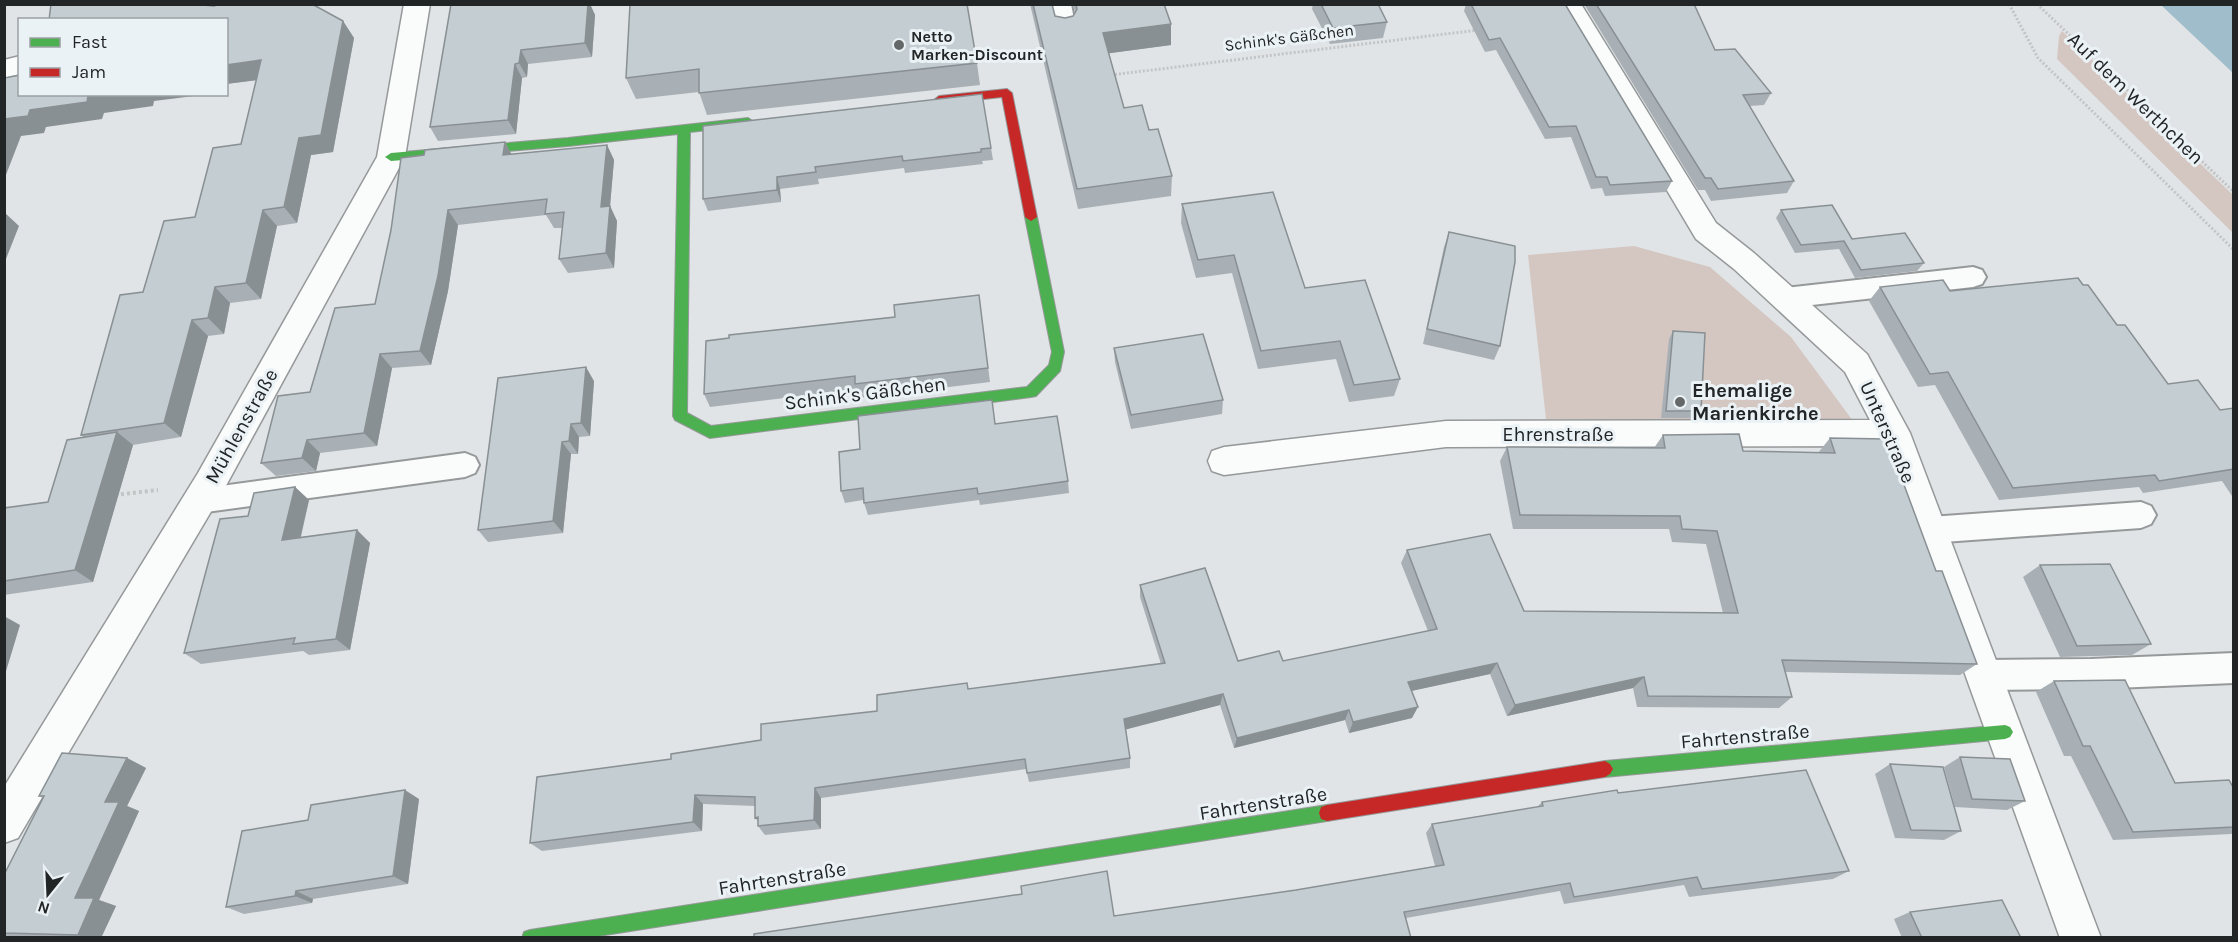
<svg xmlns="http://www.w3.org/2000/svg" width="2238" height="942" font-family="Karla,sans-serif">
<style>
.green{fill:#d4c6c1}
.water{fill:#9fbdcb}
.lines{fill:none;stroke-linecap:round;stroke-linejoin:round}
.lane-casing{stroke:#96999a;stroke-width:4}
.street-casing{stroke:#96999a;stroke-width:3}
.fast-casing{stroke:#96999a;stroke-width:2}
.jam-casing{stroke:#96999a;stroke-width:2}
.path-far1{stroke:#c3c4c5;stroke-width:3;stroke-dasharray:2 2;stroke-linecap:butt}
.path{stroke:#c3c4c5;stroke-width:4;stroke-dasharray:3 3;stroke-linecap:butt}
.lane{fill:#fafbfb;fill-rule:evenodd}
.street{fill:#fafbfb;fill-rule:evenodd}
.fast{fill:#4caf50;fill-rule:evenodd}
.jam{fill:#c62828;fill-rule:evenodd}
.wall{fill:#a9b0b5}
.shaded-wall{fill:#899093}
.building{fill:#c4cdd2;stroke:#899093;stroke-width:1.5}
.poi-dot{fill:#656869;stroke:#ebf2f6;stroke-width:2}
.labels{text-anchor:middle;stroke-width:6;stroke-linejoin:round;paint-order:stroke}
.far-poi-label{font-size:16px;font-weight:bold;fill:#222526;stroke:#ebf2f6;text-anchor:start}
.far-street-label{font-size:16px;fill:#222526;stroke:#ebf2f6}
.street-label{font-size:20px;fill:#222526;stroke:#ebf2f6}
.poi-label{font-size:20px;font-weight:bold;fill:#222526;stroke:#ebf2f6;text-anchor:start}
</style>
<rect width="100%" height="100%" fill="#e1e4e6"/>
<path class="green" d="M2062 31 2233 195V233L2057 59 2059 36Z
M1634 246 1710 267 1791 337 1853 421 1546 419 1528 255Z"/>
<path class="water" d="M2161 5H2233V73Z"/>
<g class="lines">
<defs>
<path id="lane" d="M1049 4H1071L1076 29 1073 34 1065 36 1057 34Z
M1973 267 1982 270 1986 277 1982 284 1973 287 1785 308 1776 305 1772 298 1776 291 1785 288Z
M465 453 475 457 479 465 475 473 465 477 199 513 189 510 185 501 189 492 199 489Z
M2141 502 2151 506 2156 515 2151 524 2141 528 1930 543 1920 539 1915 530 1920 521 1930 517Z
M2234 653V683L2091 689 1984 690 1973 685 1968 675 1973 665 1984 660 2091 659Z"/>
<path id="street" d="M404 4H430L405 157 222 493 18 838 4 843V787L198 473 377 157Z
M1556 4H1581L1716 223 1754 253 1867 354 1910 433 2101 938H2060L1883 446 1446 447 1224 475 1212 471 1208 461 1212 451 1224 447 1446 421 1870 420 1845 372 1734 269 1696 239Z
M20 56V74L4 78V60Z"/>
<path id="fast" d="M748 118 754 122 752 125 690 132 687 413 711 426 1027 387 1049 365 1052 352 1025 217 1031 213 1037 217 1064 352 1060 371 1036 396 1031 397 710 438 675 420 673 416 678 134 568 146 391 161 385 157 391 153 568 138Z
M2005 725 2010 727 2013 732 2010 737 2005 739 1605 777 1600 774 1597 769 1600 764 1605 761Z
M1327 805 1333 807 1335 813 1333 819 1327 821 586 938H522L524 932 530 930Z"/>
<path id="jam" d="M1007 89 1012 93 1037 217 1031 221 1025 217 1002 97 939 104 934 100 939 96Z
M1605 761 1610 764 1613 769 1610 774 1605 777 1327 821 1321 819 1319 813 1321 807 1327 805Z"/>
</defs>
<use href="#lane" class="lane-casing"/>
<use href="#street" class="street-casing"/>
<use href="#fast" class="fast-casing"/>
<use href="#jam" class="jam-casing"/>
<path class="path-far1" d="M2009 4 2038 58 2234 250
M2037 4 2234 192
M1111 75 1478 30"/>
<path class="path" d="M115 495 158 490"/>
<use href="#lane" class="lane"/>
<use href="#street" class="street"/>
<use href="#fast" class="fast"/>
<use href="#jam" class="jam"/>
</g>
<path class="wall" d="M51 4H215L210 6 343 21 354 38 333 152 311 155 297 223 277 226 261 299 230 303 224 334 208 336 181 437 133 445 93 582 4 595V508L48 502 84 438 81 435 143 292 195 217 241 144 256 80 226 84V20Z
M451 4H590L595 15 592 57 528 64 527 77 522 78 516 134 438 141 430 127Z
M630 4 977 63 980 85 707 115 699 92 636 99 626 78Z
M1030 4H1052L1055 16 1065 18 1073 16 1075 13 1073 4H1164L1171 24V45L1109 53 1124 108 1149 130 1172 176 1171 196 1078 209Z
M1313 4H1378L1387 22 1383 38 1330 44 1312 9Z
M1466 4H1565L1672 181 1666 192 1605 196 1602 188 1591 189 1571 137 1545 139 1496 50 1485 52 1464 11Z
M1584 4H1694L1715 50 1771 93 1764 105 1750 106 1794 181 1787 193 1711 201 1705 190H1698Z
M703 126 991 148 993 160 982 161 983 164 905 173 904 168 818 179 819 184 780 189 781 202 708 211 703 199Z
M505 142 511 154 607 145 614 160 610 206 617 221 614 268 568 273 559 259 563 228H554L546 215 458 225 448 291 431 365 392 368 377 446 320 453 316 471 276 476 261 463 310 392 375 304 424 155Z
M1182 204 1305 288 1400 379 1394 396 1349 402 1336 359 1258 369 1232 273 1196 278 1181 223Z
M1781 210 1852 239 1924 263 1917 271 1855 278 1839 249 1795 253 1776 218Z
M1449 232 1500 346 1494 360 1423 344 1444 247Z
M2083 285 2168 384 2220 410 2234 408V499L2222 481 2143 493 2139 487 1999 500 1935 385 1918 387 1869 301 1880 287 1950 291Z
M979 295 990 382 859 398 857 389 710 407 704 394 729 338 895 317Z
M1673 331 1701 411 1696 418H1661L1669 339Z
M1114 348 1223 400 1222 414 1131 429 1115 362Z
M594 381 590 436 579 437 578 454H571L563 533 488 542 478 530Z
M995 424 1068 481 1069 493 980 505 979 500 868 515 863 500 845 503 841 491 860 449Z
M1663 435 1743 451 1818 453 1830 438 1936 571 1977 664 1960 675 1785 672 1792 697 1779 708 1637 707 1633 688 1507 716 1490 674 1411 691 1412 718 1349 733 1345 720 1234 748 1220 705 1126 729 1130 758V768L1029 782 1026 769 821 798V829L765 835 758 826V821L755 818V806L703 804 702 831 542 851 530 843 671 759 761 740 969 689 1161 664 1140 597V585L1238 661H1283L1428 631 1401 563 1407 550 1524 611 1723 613 1706 544 1672 542 1669 529H1513L1500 461 1507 447 1654 448Z
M295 487 309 500 301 537 357 530 370 543 350 650 309 655 303 651 201 664 184 653 248 516Z
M2040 565 2151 644 2132 655 2060 657 2023 577Z
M2054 681 2175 783 2234 789V833L2231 834 2113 840 2071 756H2064L2036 692Z
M1960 757 2025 801 2007 810 1955 807 1944 767Z
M127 758 146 768 127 806 139 811 99 900 116 906 101 938H4V875L43 798 39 796Z
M1890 764 1961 831 1944 840 1895 838 1875 774Z
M1618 793 1849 871 1833 879 1689 897 1684 885 1564 904 1560 891 1406 918 1114 916 1296 890 1435 866 1426 833 1432 824 1537 807 1542 802Z
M419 799 408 884 313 899 312 903 244 914 226 907 308 820Z
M1910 912 2021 938H1902L1894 919Z"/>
<path class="shaded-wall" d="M588 4H590L595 15 592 57 585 43Z
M343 21 354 38 333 152 311 155 297 223 284 207 299 138Z
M1171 24V45L1104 54 1103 33Z
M521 50 528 64 527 77 519 63Z
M261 60 273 78 226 84V65Z
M515 64 522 78 516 134 508 120Z
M99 94H195L194 96 154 101 153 106 104 113 102 119 46 127 44 133 21 136 4 180V119L30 110Z
M505 142 513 157 503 155Z
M607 145 614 160 610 206 617 221 614 268 606 253 601 207Z
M777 177 780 189 781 202 777 190Z
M263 210 277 226 261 299 246 283Z
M448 210 458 225 448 291 431 365 420 351Z
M4 212 19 226 4 264Z
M215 287 230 303 224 334 208 318Z
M192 320 208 336 181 437 164 423Z
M380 354 392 368 377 446 364 433Z
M586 367 594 381 590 436 581 423Z
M571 424 579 437 578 454 569 441Z
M117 432 133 445 93 582 75 570Z
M307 440 320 453 316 471 302 458Z
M562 442 571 454 563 533 553 521Z
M295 487 309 500 297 552 282 540Z
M357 530 370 543 350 650 336 639Z
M4 616 20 625 4 678Z
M1497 663 1490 674 1402 693 1408 682Z
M1644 677 1633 688 1507 716 1515 705Z
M1223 694 1220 705 1124 730V719Z
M1418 707 1412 718 1349 733 1353 722Z
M1349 710 1345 720 1234 748 1237 738Z
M127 758 146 768 127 806 139 811 99 900 116 906 101 938H85L78 935 75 898 105 802Z
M815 788 821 798V829L814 820Z
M405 790 419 799 408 884 393 876Z
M695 795 703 804 702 831 693 822Z
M296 891 313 899 312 903 295 896Z"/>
<path class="building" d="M51 4H191L214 6 220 4H312L343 21 321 135 299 138 284 207 263 210 246 283 215 287 208 318 192 320 164 423 81 435 120 295 143 292 164 221 195 217 213 148 241 144 261 60 226 65V20H49Z
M451 4H588L585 43 521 50 519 63 515 64 508 120 430 127Z
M630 4H967L977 63 699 93V69L626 78Z
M1033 4H1052L1055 16 1065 18 1073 16 1077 9 1076 4H1164L1171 24 1103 33 1124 108 1142 105 1149 130 1158 129 1172 176 1077 189Z
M1321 4H1378L1387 22 1333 28Z
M1471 4H1565L1672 181 1610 185 1607 177H1596L1576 126 1549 127 1500 38 1489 40Z
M1596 4H1694L1715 50 1735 49 1771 93 1743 95 1794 181 1718 189 1711 178H1705Z
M20 75V94H99L88 96 87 102 30 110 28 116 4 119V78Z
M982 94 991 148 981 149V152L903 161 902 156 815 167 816 172 777 177V190L703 199V126Z
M505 142 503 155 607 145 601 207 610 206 606 253 559 259 564 212 545 214 547 199 448 210 438 276 420 351 380 354 364 433 307 440 302 458 261 463 278 396 310 392 335 308 375 304 391 230 401 158 424 155 425 150Z
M1273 192 1305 288 1365 280 1400 379 1354 385 1340 341 1261 351 1234 255 1198 260 1182 204Z
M1832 205 1852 239 1905 233 1924 263 1861 270 1844 241 1801 245 1781 210Z
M1449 232 1515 246V262L1500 346 1427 329Z
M2078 278 2083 285H2088L2117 325H2125L2168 384 2198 380 2220 410 2234 408V469L2159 481 2155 475 2013 488 1948 372 1930 374 1880 287 1943 280 1950 291Z
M979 295 988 368 855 384V376L704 394 706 341 729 338V335L895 317 894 305Z
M1673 331 1705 333 1701 411H1666Z
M1203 334 1223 400 1131 415 1114 348Z
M586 367 581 423 571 424 569 441 562 442 553 521 478 530 498 378Z
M992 400 995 424 1057 416 1068 481 978 494 977 488 864 503 863 488 841 491 839 452 860 449 858 416Z
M117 432 75 570 4 581V508L48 502 67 440Z
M1739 434 1743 451 1835 453 1830 438 1887 439 1936 571H1942L1977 664 1782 660 1792 697 1648 696 1644 677 1515 705 1497 663 1408 682 1418 707 1353 722 1349 710 1237 738 1223 694 1124 719 1130 758 1027 773 1025 759 815 788 814 820 758 826V817L755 818V797L695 795 693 822 530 843 537 777 671 759V754L761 740V724L877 711V695L967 683 968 689 1165 663 1140 585 1205 568 1238 661 1279 651 1283 661 1437 629 1407 550 1490 534 1524 611 1738 613 1717 531 1682 529 1680 516 1520 515 1507 447 1665 448 1663 435Z
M295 487 282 540 357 530 336 639 293 644 295 638 184 653 220 519 248 516 254 493Z
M2110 564 2151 644 2077 646 2040 565Z
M2125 680 2175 783 2229 780 2234 789V827L2133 832 2090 746H2083L2054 681Z
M62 753 127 758 105 802H119L75 898H94L78 935 4 933V875L44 796H39Z
M1960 757 2010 759 2025 801 1972 799Z
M1890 764 1943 767 1961 831 1911 830Z
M1806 770 1849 871 1702 889 1697 877 1574 897 1570 883 1404 912 1411 938H754V934L1022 894 1021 886 1107 871 1114 916 1296 890 1444 865 1432 824 1543 806 1542 802 1617 790 1618 793Z
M405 790 393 876 296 891 295 896 226 907 242 831 308 820 311 805Z
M2002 900 2021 938H1922L1910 912Z"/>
<g class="poi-dot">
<circle cx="899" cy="45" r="6"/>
<circle cx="1680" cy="402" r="6"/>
</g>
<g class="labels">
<g class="far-poi-label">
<text x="911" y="42">Netto<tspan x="911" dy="18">Marken-Discount</tspan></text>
</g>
<g class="far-street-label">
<text transform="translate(1289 37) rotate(-7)" y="6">Schink's Gäßchen</text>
</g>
<g class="street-label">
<text transform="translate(2136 98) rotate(44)" y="7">Auf dem Werthchen</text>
<text transform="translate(865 393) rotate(-7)" y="7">Schink's Gäßchen</text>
<text transform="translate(241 426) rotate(-61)" y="7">Mühlenstraße</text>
<text transform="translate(1888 432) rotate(66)" y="7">Unterstraße</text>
<text x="1558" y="441">Ehrenstraße</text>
<text transform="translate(1745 736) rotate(-5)" y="7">Fahrtenstraße</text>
<text transform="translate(1263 803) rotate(-9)" y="7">Fahrtenstraße</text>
<text transform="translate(782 878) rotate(-9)" y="7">Fahrtenstraße</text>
</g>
<g class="poi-label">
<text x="1692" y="397">Ehemalige<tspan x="1692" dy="23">Marienkirche</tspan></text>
</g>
</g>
<rect width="2238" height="942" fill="none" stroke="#222526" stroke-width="12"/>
<rect x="18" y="18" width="210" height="78" fill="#ebf2f6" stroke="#9ba0a3" stroke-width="1.5"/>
<rect x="30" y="38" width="30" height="9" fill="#4caf50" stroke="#9ba0a3" stroke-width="1.5"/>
<text x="72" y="48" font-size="18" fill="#222526">Fast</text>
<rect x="30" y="68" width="30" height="9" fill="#c62828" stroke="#9ba0a3" stroke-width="1.5"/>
<text x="72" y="78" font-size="18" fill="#222526">Jam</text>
<g transform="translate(48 894) rotate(198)" stroke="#ebf2f6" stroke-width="4.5" paint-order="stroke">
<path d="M0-4.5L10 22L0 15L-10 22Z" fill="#222526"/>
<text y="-9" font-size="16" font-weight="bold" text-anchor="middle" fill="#222526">N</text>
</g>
</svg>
